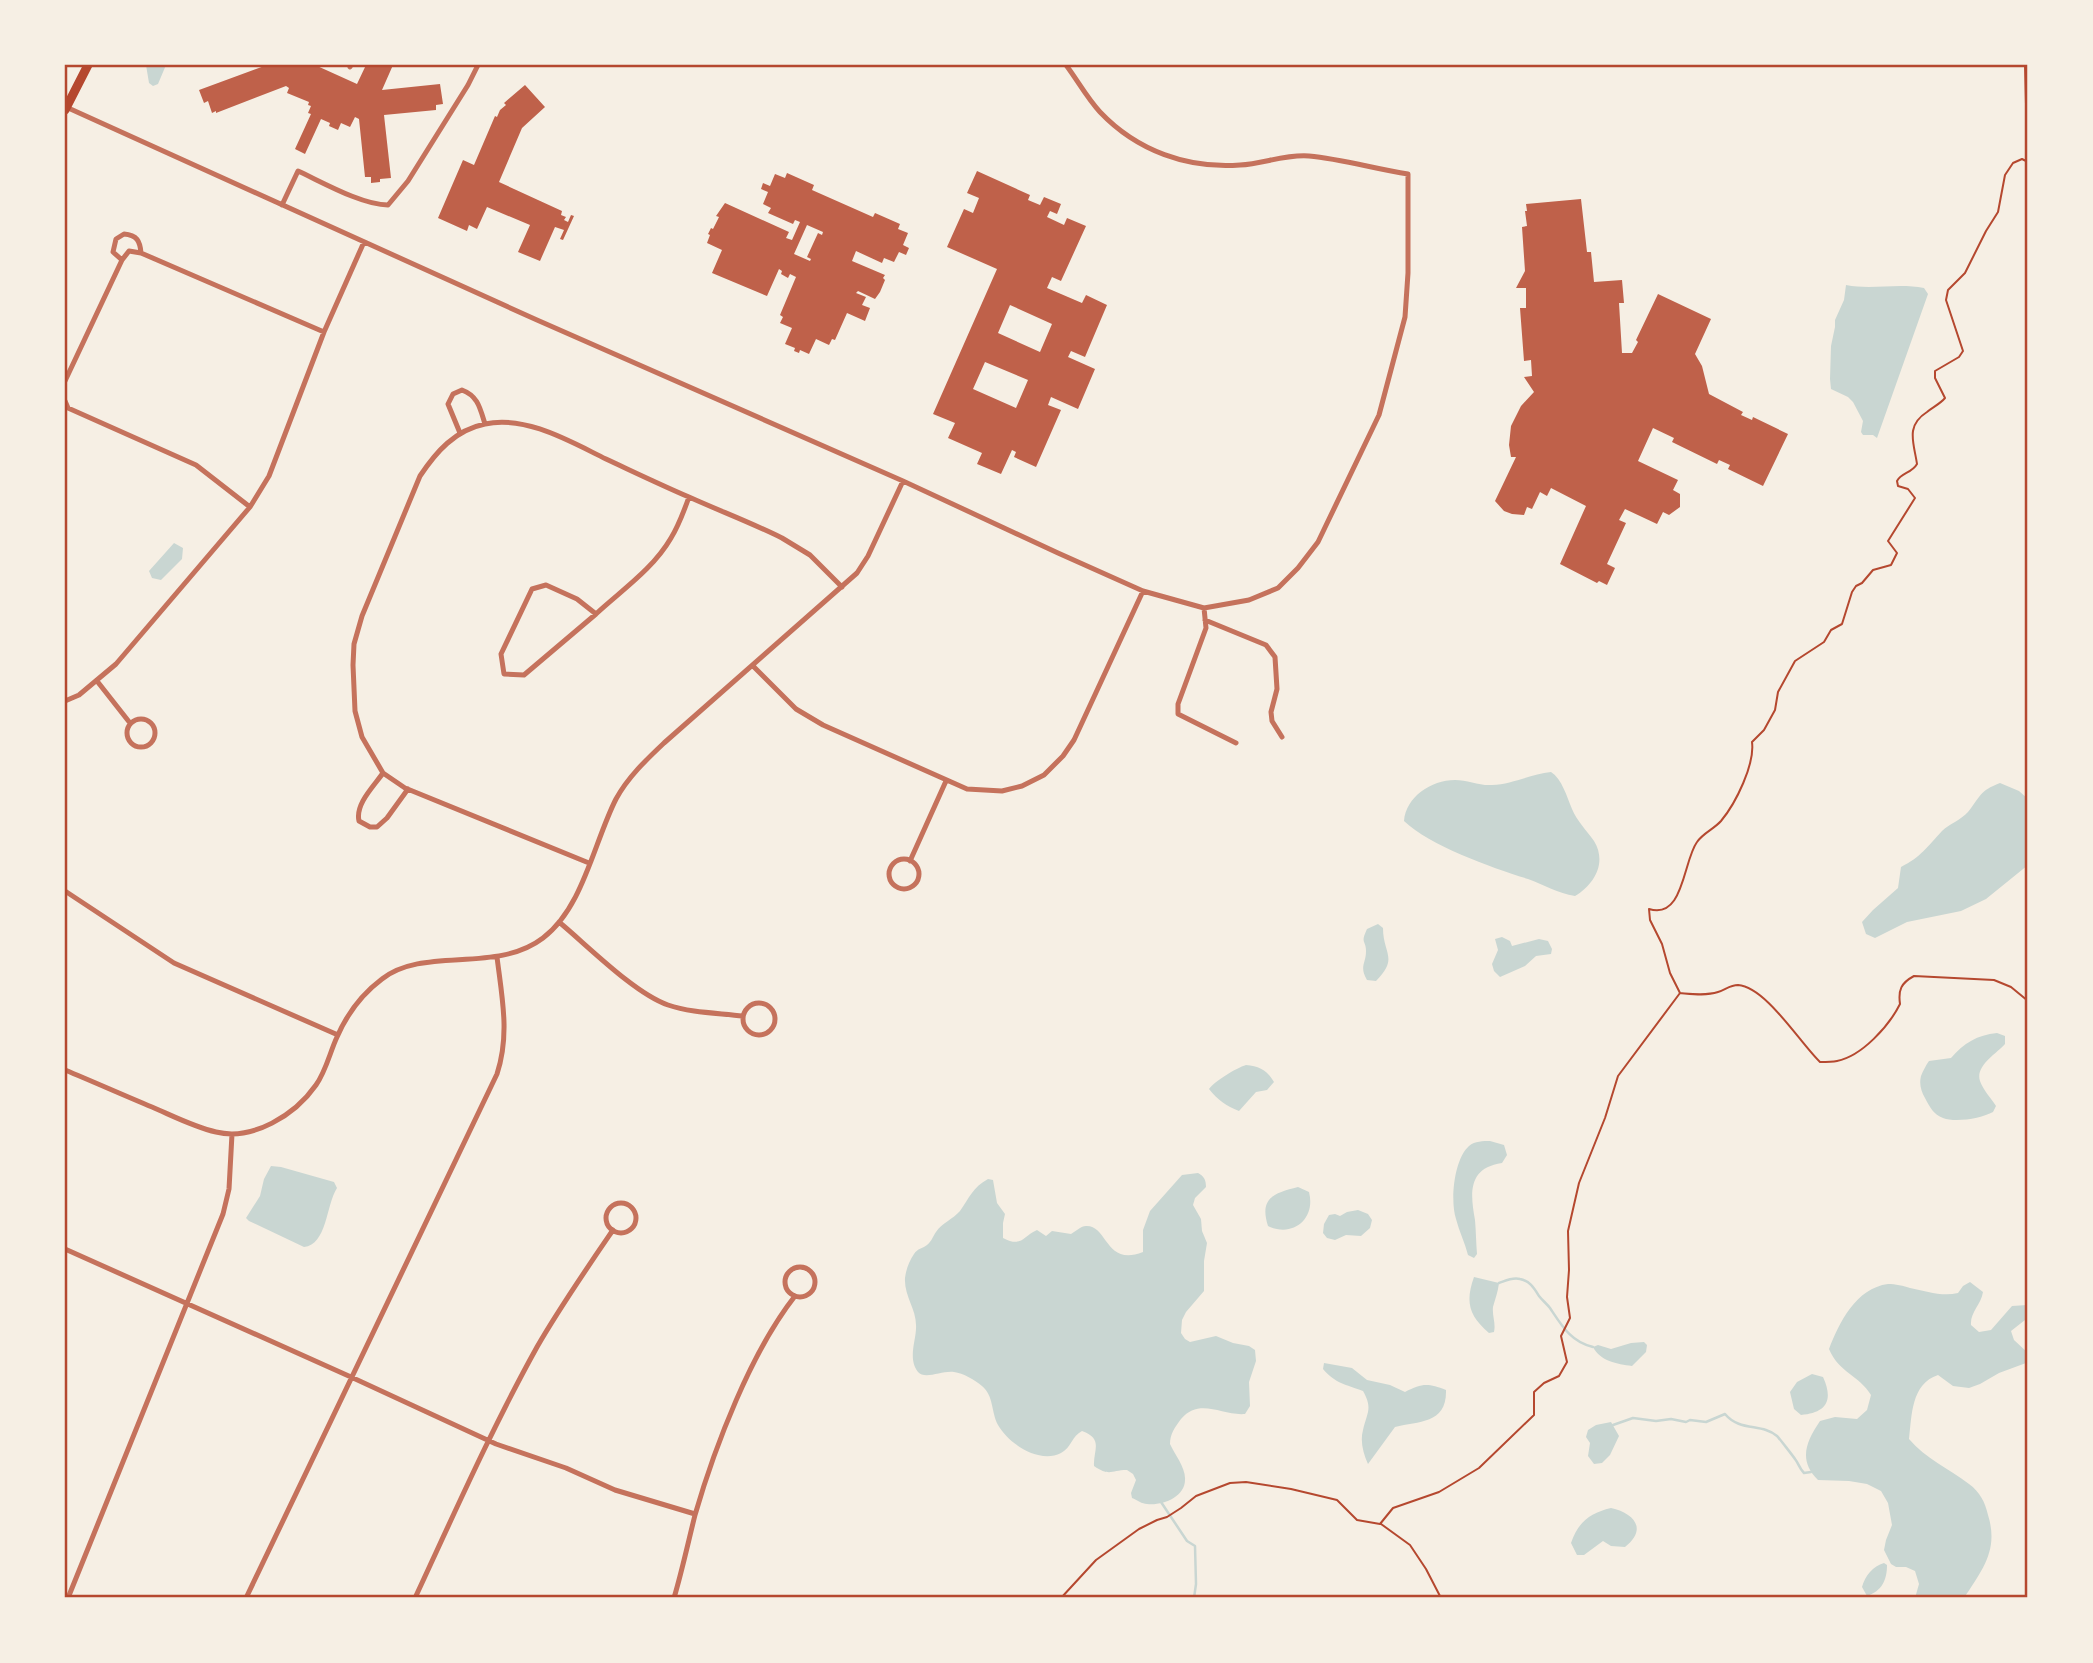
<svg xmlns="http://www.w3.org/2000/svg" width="2093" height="1663" font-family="'Sofia Sans Condensed',sans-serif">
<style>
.water{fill:#c9d6d2}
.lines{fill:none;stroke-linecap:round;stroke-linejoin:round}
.stream{stroke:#c9d6d2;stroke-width:2.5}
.building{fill:#bf614a;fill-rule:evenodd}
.path{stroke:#b5482f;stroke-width:2}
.minor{stroke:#c5725c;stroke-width:5}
.primary{stroke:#b5482f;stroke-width:9}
.neatline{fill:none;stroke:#b5482f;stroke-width:2.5}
</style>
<rect width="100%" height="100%" fill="#f6efe4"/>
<path class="water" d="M146 65H166L158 84 153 86 149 83Z
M1846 285C1871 290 1898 283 1924 288L1928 294 1877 438 1873 435H1863L1861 432 1863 421 1853 402 1848 397 1831 389 1830 379 1831 346 1835 327V320L1844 300Z
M174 543 183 548 182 559 161 580 152 578 149 571Z
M1551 772C1562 779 1567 797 1572 809 1577 821 1587 831 1594 841 1607 862 1595 884 1575 896 1558 893 1544 885 1528 879 1493 868 1430 846 1404 821 1406 797 1431 780 1455 780 1467 780 1480 786 1492 785 1513 784 1531 774 1551 772Z
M2000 783 2019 791 2028 799V865L1986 899 1961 911 1907 922 1875 938 1866 934 1862 922 1873 910 1898 888 1901 867C1921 857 1927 847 1942 831 1949 824 1961 820 1968 812 1981 796 1979 791 2000 783Z
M1378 924 1383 928C1383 954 1399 958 1376 981L1367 980C1359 966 1366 964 1366 951 1366 940 1360 944 1367 929Z
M1502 937 1510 941 1512 946 1539 939 1548 941 1552 949 1551 954 1536 956 1525 966 1500 977 1494 971 1492 964 1498 950 1495 939Z
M1997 1033 2005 1036V1044C1996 1054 1975 1066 1980 1081 1983 1090 1991 1098 1996 1106L1993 1112C1982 1118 1956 1123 1943 1118 1934 1115 1929 1106 1925 1098 1921 1091 1919 1084 1921 1076 1923 1071 1926 1065 1929 1061L1951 1058C1964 1043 1977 1035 1997 1033Z
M1246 1065C1259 1066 1267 1070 1274 1082L1267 1090 1256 1092 1239 1111C1226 1106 1218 1100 1209 1089 1215 1081 1236 1068 1246 1065Z
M1490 1141 1504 1145 1507 1155 1502 1163C1468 1168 1470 1193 1475 1220 1476 1231 1476 1243 1477 1254L1474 1258 1468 1255C1465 1243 1459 1231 1456 1219 1450 1201 1454 1159 1469 1146 1475 1141 1483 1141 1490 1141Z
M271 1166 281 1167 334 1182 337 1188C326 1205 327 1245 304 1247L249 1221 246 1218 260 1196 264 1179Z
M1198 1173C1204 1176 1206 1180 1206 1187L1195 1198 1193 1205 1201 1219 1202 1231 1207 1243 1204 1261V1291L1186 1312 1182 1320 1181 1333 1185 1339 1190 1342 1216 1336 1233 1343 1249 1346 1255 1350 1256 1361 1249 1382 1250 1406 1245 1414C1222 1416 1200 1397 1181 1419 1175 1427 1170 1434 1170 1444 1175 1455 1186 1468 1185 1480 1185 1497 1162 1506 1147 1504 1142 1504 1137 1500 1132 1498L1131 1493 1136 1480 1133 1474 1127 1470C1111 1470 1110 1477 1094 1466 1093 1450 1104 1439 1082 1431 1072 1436 1071 1448 1061 1453 1039 1464 1009 1444 998 1425 991 1412 994 1396 982 1386 975 1380 963 1373 954 1372 943 1370 925 1380 918 1372 907 1358 917 1339 916 1325 916 1308 904 1296 905 1278 906 1270 909 1261 914 1254 918 1248 922 1249 927 1245 932 1241 933 1236 936 1232 942 1223 953 1219 960 1211 969 1198 973 1187 988 1179L993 1180 997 1203 1005 1214 1003 1223V1238C1022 1248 1023 1236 1037 1230L1046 1236 1052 1231 1071 1234C1076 1231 1081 1226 1086 1226 1108 1225 1105 1267 1143 1252V1230L1150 1211 1182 1175Z
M1298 1187 1309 1192C1316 1219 1293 1238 1268 1226 1259 1198 1274 1193 1298 1187Z
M1358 1210 1368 1214 1372 1220 1370 1228 1361 1236 1346 1235 1335 1240 1327 1238 1323 1233 1324 1224 1329 1215 1335 1214 1340 1216 1347 1212Z
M1474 1277 1499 1283C1498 1292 1495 1299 1493 1307 1492 1316 1496 1323 1494 1332L1489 1333C1469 1316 1465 1302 1474 1277Z
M1970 1282 1983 1292C1981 1305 1970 1312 1971 1325L1979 1332 1991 1330 2012 1306 2027 1305 2028 1315 2025 1320 2011 1331 2014 1340 2028 1353 2026 1363 1999 1373 1980 1384 1969 1388 1953 1386 1938 1375C1911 1384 1912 1415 1909 1439 1926 1459 1948 1468 1969 1484 1980 1492 1985 1502 1988 1515 1999 1550 1982 1570 1964 1598H1915L1919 1584 1915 1571 1906 1567H1896L1891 1564 1884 1550 1886 1540 1892 1525 1888 1503 1881 1491 1867 1484 1849 1481 1818 1480C1798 1460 1806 1442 1820 1421L1835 1417 1857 1419 1867 1410 1871 1395C1859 1375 1839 1373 1829 1349 1839 1323 1856 1288 1888 1284 1895 1284 1904 1286 1910 1288 1926 1291 1942 1297 1958 1293L1963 1286Z
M1644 1342 1647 1345 1646 1352 1632 1366C1617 1364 1600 1361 1593 1347L1598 1345 1611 1349 1631 1343Z
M1324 1363 1352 1368 1367 1380 1390 1385 1405 1392C1422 1383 1428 1383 1446 1390 1447 1424 1419 1421 1395 1427L1368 1464C1363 1453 1360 1441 1363 1430 1367 1412 1373 1409 1363 1391 1345 1384 1336 1384 1323 1369Z
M1812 1374 1823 1377C1834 1401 1826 1413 1801 1415L1794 1409 1790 1392 1797 1382Z
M1611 1422 1619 1436 1610 1455 1602 1463 1594 1464 1588 1456 1590 1443 1586 1437 1588 1430 1596 1425Z
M1611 1508C1634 1513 1648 1529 1625 1547L1611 1546 1603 1541 1584 1555H1577L1571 1543C1578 1522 1590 1513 1611 1508Z
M1884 1563 1887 1565C1887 1580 1882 1591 1867 1596L1862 1587C1865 1576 1873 1566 1884 1563Z"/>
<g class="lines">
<path class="stream" d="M1499 1283C1505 1281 1512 1277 1520 1279 1530 1281 1534 1288 1539 1296 1542 1300 1547 1304 1550 1308 1562 1326 1571 1342 1593 1347
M1613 1425 1633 1418 1656 1421 1671 1419 1686 1422 1690 1420 1706 1422 1725 1414C1740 1432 1762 1423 1777 1436 1779 1438 1793 1456 1795 1459 1799 1464 1799 1468 1804 1473L1811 1472
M1161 1502 1187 1541 1195 1546 1196 1584 1194 1598"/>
</g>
<path class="building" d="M267 65H315L357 84 366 65H393L382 90 440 84 443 104 436 105V110L384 115 391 178 380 179V182L371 183V177H365L359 119 355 117 350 127 341 123 338 130 329 126 330 123 321 119 305 154 295 149 311 114 308 113 311 106 308 105 309 102 287 93 289 88 286 86 216 113V111L212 113 208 101 204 103 199 90Z
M525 85 545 107 522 128 499 182 562 211 561 215 566 217 564 220 568 222 571 215 574 216 563 240 560 239 564 230 555 227 540 261 518 252 530 225 487 207 477 229 469 225 467 231 438 218 463 160 474 165 495 116 497 117 500 110 506 105 504 103Z
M977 171 1030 195 1028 200 1040 205 1044 197 1061 204 1057 214 1050 211 1047 217 1064 225 1067 218 1086 226 1061 281 1052 277 1047 288 1082 303 1086 295 1107 305 1085 357 1071 351 1068 357 1095 369 1078 409 1051 397 1048 405 1061 410 1036 467 1014 457 1016 452 1012 450 1001 474 977 464 982 453 948 438 955 423 933 414 997 269 947 247 964 209 973 213 979 198 967 193ZM1010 305 1052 324 1040 352 998 333ZM985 362 1028 380 1016 408 973 389Z
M787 173 814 185 812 190 873 217 875 213 900 224 898 229 908 233 903 245 909 248 906 255 899 252 894 262 884 258 882 263 856 251 852 261 885 275 883 278 885 280 880 292 875 299 858 291 856 293 866 297 862 305 870 308 865 321 847 313 835 340 832 339 829 345 816 339 809 354 800 350 799 353 794 351 795 348 785 344 792 328 780 323 783 317 780 315 796 277 790 274 788 278 781 274 782 271 779 269 767 296 712 273 722 250 707 243 710 235 708 234 711 228 713 229 719 217 716 216 725 203 789 232 786 238 792 240 800 222 795 220 793 224 768 213 771 208 763 204 768 192 761 189 763 183 770 186 775 174 785 178ZM807 225 823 232 822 235 818 233 807 257 811 259 810 261 794 254Z
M1581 199 1587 252H1591L1594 282 1622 280 1624 303H1619L1622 353H1632L1638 342 1636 340 1658 294 1711 319 1695 354 1702 366 1709 394 1743 412 1741 415 1752 420 1753 417 1788 434 1763 486 1728 469 1730 465 1719 460 1717 464 1672 442 1674 438 1653 428 1638 461 1678 480 1673 490 1680 494V507L1669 515 1663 512 1657 524 1625 509 1619 520 1626 523 1607 564 1615 568 1607 585 1599 581 1597 583 1560 564 1586 506 1551 488 1547 496 1540 492 1532 509 1527 507 1524 515 1512 514 1504 511 1495 501 1516 457H1511L1509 445 1511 426 1521 406 1534 392 1524 377 1532 376 1531 360 1524 361 1520 308H1526V288H1516L1525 271 1522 227 1527 226 1525 211H1527L1526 204Z"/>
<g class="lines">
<path class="path" d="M2025 65 2026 104 2028 110
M1680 993 1670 973 1662 944 1650 920 1649 909C1684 920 1683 861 1697 842 1703 833 1714 829 1721 821 1736 803 1755 764 1752 742L1764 730 1775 710 1778 692 1795 661 1824 642 1831 630 1842 624 1852 592 1856 586 1862 583 1873 570 1891 565 1897 553 1888 541 1915 498 1908 489 1898 486 1897 481C1901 473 1912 473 1917 464 1914 443 1905 426 1927 412 1933 407 1940 404 1945 398L1935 378V371L1959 357 1963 351 1946 300 1948 290 1965 273 1986 231 1998 212 2005 175 2013 163 2022 159 2028 162
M1381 1524 1410 1545 1426 1569 1441 1598
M1061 1598 1096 1560 1139 1529 1157 1520 1167 1517 1181 1508 1196 1496 1230 1483 1246 1482 1291 1489 1337 1500 1357 1520 1380 1524 1393 1508 1439 1492 1479 1468 1534 1415V1392L1544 1383 1559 1376 1567 1362 1561 1336 1570 1318 1567 1297 1569 1270 1568 1231 1579 1183 1605 1118 1618 1076 1680 993C1692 994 1706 996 1718 992 1725 990 1730 985 1738 985 1766 987 1800 1043 1820 1062 1825 1062 1832 1062 1837 1061 1862 1056 1889 1026 1900 1004 1898 990 1901 983 1914 976L1994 980 2011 987 2028 1001"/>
<path class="minor" d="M350 67 351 65
M66 107 537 320 903 481 1058 553 1143 591 1204 608 1249 600 1278 588 1298 568 1318 542 1379 415 1405 317 1408 273V174C1375 169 1342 159 1309 156 1285 154 1263 164 1240 165 1188 169 1137 151 1100 112 1087 98 1078 81 1066 65
M282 205 298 171C322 182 362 205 388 205L408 181 468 85 478 65
M122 260 113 252 116 239 124 234C137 235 140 241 141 253
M65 381 122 260 129 251 141 253 324 332
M65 401 68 408 196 465 250 507
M460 433 448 404 453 394 462 390C478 396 480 408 485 424
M1204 608 1206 628 1178 704V714L1236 743
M596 614 524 675 504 674 501 654 532 589 546 585 577 599 596 614C622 590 653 569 671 538 679 525 684 511 689 497
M1205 620 1266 645 1275 657 1277 689 1271 712 1272 721 1282 737
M753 666 796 709 823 725 967 789 1002 791 1022 786 1044 775 1063 756 1074 740 1143 591
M97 681 130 723
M65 701 79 695 116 664 250 507 269 476 324 332 364 242
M127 733a14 14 0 1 1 28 0a14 14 0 1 1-28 0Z
M383 773C374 786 355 804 359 821L370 827H377L387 818 408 789
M889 874a15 15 0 1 1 30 0a15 15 0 1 1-30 0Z
M910 861 946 781
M589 863 405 788 383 773 362 737 355 711 353 665 354 644 362 616 420 476C436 452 455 430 485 424 526 415 571 442 606 459 634 472 661 485 689 497 720 511 752 523 782 538L810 555 842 587
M65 891 174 963 338 1035
M559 922C588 946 634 993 668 1005 691 1013 719 1013 743 1016
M743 1019a16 16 0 1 1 32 0a16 16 0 1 1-32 0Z
M65 1070C94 1082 123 1095 152 1107 173 1116 194 1127 216 1132 253 1141 295 1115 316 1085 326 1071 330 1052 337 1037 347 1014 362 994 382 979 424 946 496 974 543 938 583 908 594 842 616 799 628 777 646 760 664 743L857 573 868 556 903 481
M606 1218a15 15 0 1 1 30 0a15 15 0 1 1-30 0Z
M65 1249 351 1377 496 1444 566 1468 615 1490 695 1514
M785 1282a15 15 0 1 1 30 0a15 15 0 1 1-30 0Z
M68 1598 223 1214 229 1189 232 1134
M246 1598 497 1074C510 1034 502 998 497 957
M415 1598C454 1514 492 1428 537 1347 560 1307 587 1268 613 1230
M674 1598C682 1571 688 1543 695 1515 715 1446 751 1352 795 1296"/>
<path class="primary" d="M65 110 88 65"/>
</g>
<rect width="2093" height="1663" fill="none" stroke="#f6efe4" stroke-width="133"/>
<rect x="66" y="66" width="1960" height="1530" class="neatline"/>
</svg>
